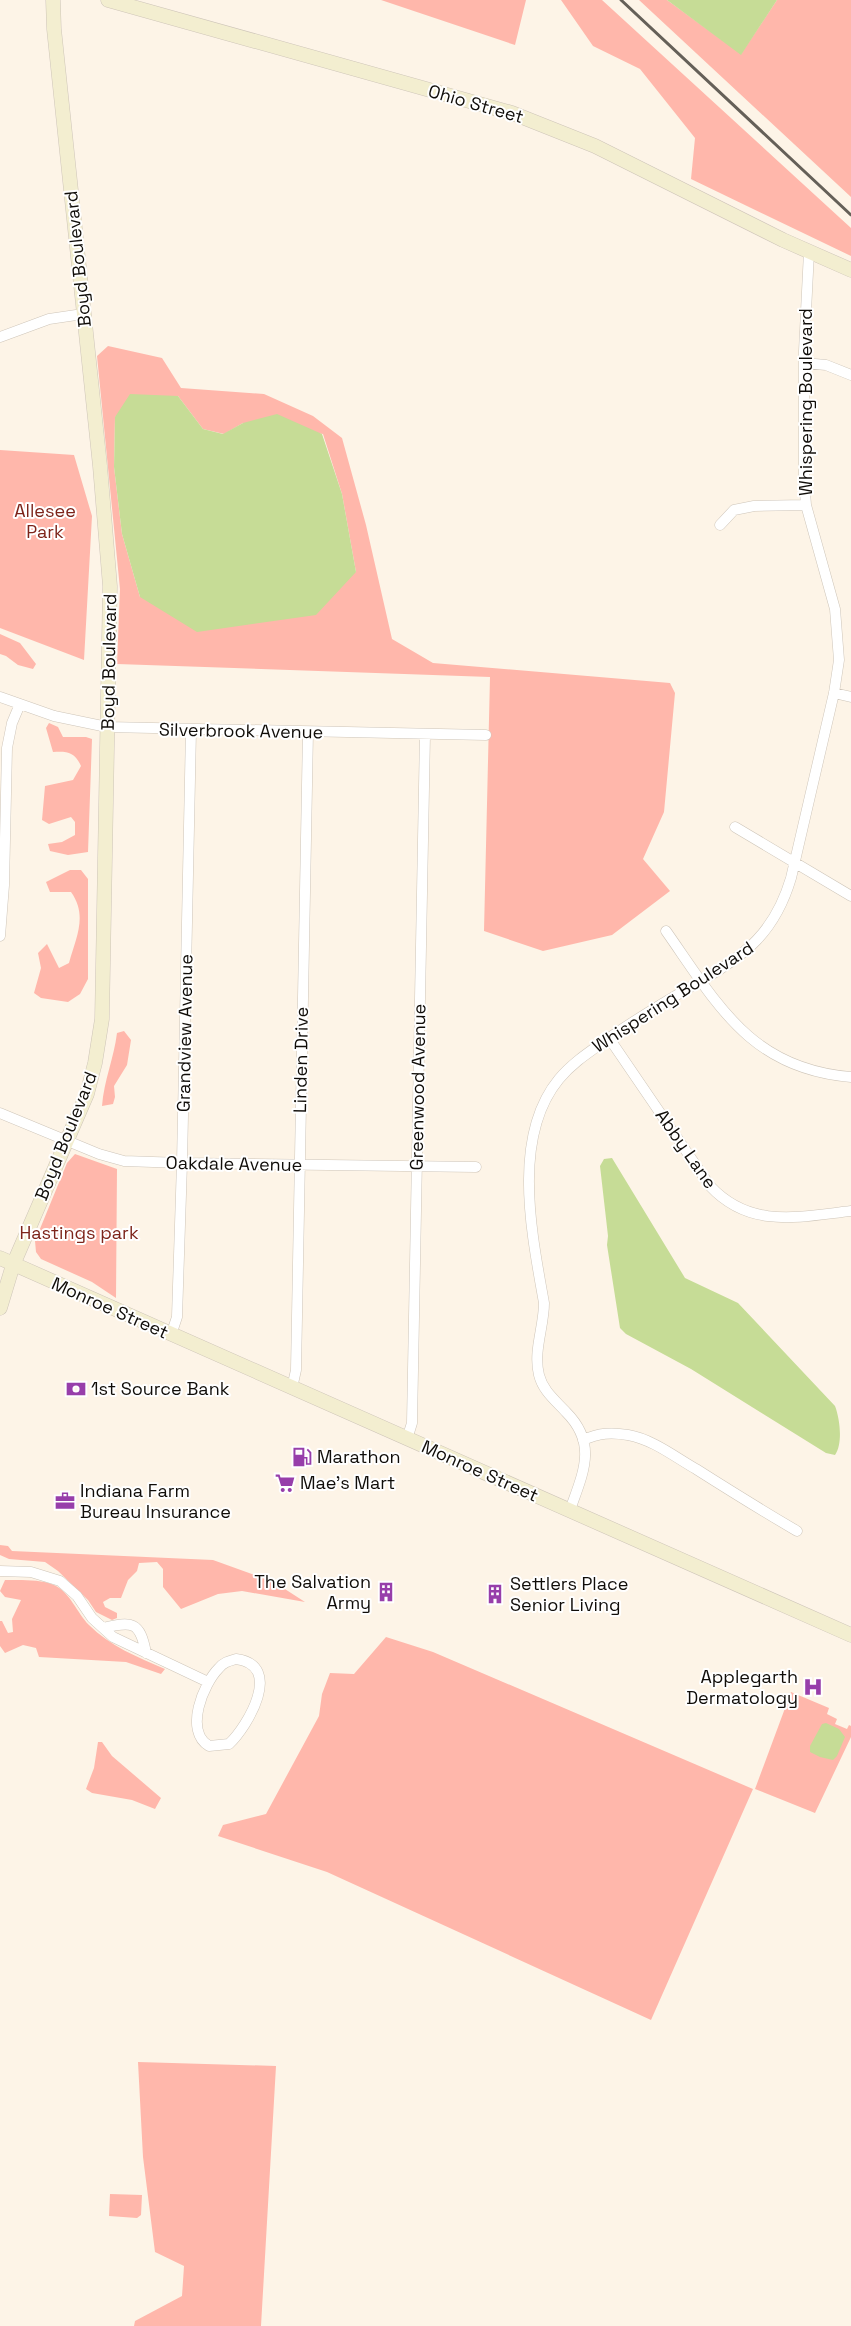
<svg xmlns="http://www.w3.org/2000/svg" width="851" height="2326" font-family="'Space Grotesk',sans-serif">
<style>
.green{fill:#ffb7ab;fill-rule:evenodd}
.water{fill:#c6dc96}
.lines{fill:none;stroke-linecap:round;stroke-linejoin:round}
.street-casing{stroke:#cec5b9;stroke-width:11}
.secondary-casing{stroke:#cec5b9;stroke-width:15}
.street{stroke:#fff;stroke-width:10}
.secondary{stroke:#f3eed0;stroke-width:14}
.rail{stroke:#656058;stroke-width:3}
.labels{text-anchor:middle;stroke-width:4;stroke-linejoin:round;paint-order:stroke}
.street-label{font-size:18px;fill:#100d09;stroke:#fff}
.park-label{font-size:18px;fill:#7d241a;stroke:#fff}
.poi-label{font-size:18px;fill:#100d09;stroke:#fff;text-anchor:start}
</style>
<rect width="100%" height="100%" fill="#fdf4e7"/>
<path class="green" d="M381 0H526L515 45Z
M561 0H602L851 228V256L691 179 695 138 640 69 593 46Z
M639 0H667L741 54 777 0H851V197Z
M108 346 162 358 181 388 264 394 313 416 342 438 366 525 392 639 433 663 670 683 675 693 664 812 643 859 670 891 612 935 543 951 484 931 490 677 117 664 120 589 97 356ZM178 396 203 429 224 434 243 423 323 434 342 494 356 572 140 597 122 534 114 467 115 417Z
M0 450 74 455 92 516 84 660 0 628Z
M0 634 20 643 36 664 33 669 18 665 6 656 0 654Z
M49 723 58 727 63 737H86L92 739 88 852 68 855 50 851 48 844 62 842 75 835V822L71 817 49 824 42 820 45 786 73 780 81 766C75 752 67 751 53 752L46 728Z
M70 870H81L88 879V979L80 994 68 1002 41 998 34 993 41 968 38 953 47 944 59 968 69 963C76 937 88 916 71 892H50L46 882Z
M124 1031 131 1040 127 1065 114 1086 115 1097 113 1104 102 1106C104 1080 114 1058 117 1033Z
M75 1154 117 1169 116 1298 92 1282 41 1259 36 1252 35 1241 67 1163Z
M0 1545 8 1546 12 1551 213 1560 274 1582 305 1602 242 1591 218 1594 181 1609 163 1587V1569L157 1562 139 1563 137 1571 128 1580 121 1598H110L103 1602 105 1607 117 1613V1618L112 1620 96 1612 88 1600 58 1571 45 1562 9 1559 0 1555Z
M5 1580C20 1580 40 1579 54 1585 70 1592 77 1613 89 1625 110 1646 137 1657 165 1669L161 1674 126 1662 39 1657 36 1648 23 1645 5 1653 0 1646V1621H2L8 1633 13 1632 12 1619 21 1600 5 1597 0 1591Z
M386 1637 433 1652 753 1789 651 2020 327 1872 218 1836 223 1825 266 1814 319 1716 322 1694 330 1673 354 1674Z
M791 1692 829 1708 827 1714 837 1719 835 1724 847 1729 849 1725 851 1726V1737L815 1813 755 1789Z
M98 1742H102L112 1756 161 1798 155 1809 132 1800 92 1793 86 1789 94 1768Z
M138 2062 276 2066 261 2326H134L135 2321 182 2296 184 2266 155 2252 143 2157Z
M110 2194 142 2195 141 2215 137 2218 109 2216Z"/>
<path class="water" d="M667 0H777L741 55Z
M130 394 178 396 203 429 223 434 243 423 277 414 322 434 342 494 356 572 316 615 197 632 140 597 122 534 114 467 115 417Z
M612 1158 685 1278 738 1303 835 1406C840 1419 843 1444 835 1455L826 1453 691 1369 626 1334 620 1328 607 1245 608 1236 600 1166 604 1159Z
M826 1723 839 1729 845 1737 837 1756 833 1760 820 1757 810 1752V1746L822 1724Z"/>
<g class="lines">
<defs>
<path id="street" d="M0 337 49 319 83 314
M804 363 826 365 851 375
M720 525 734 510 754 506 806 505
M834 693 851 697
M0 697 54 716 107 727 486 735
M735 827 851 896
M666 931C718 1005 751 1069 851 1077
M0 936 4 885 7 748 12 723 20 704
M609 1038 710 1186C750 1229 798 1217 851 1211
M0 1113 99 1154 124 1161 182 1163 476 1167
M171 1335 177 1317 182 1163 191 730
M292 1388 296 1370 308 732
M407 1439 412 1423 425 734
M583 1440C599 1433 611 1432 628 1435 652 1439 675 1457 696 1469 729 1490 763 1511 797 1531
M570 1510C583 1473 598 1444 566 1412 555 1400 543 1391 539 1375 533 1351 544 1327 544 1303 532 1235 511 1137 559 1079 573 1062 591 1051 609 1038 638 1018 668 1000 699 982 746 955 775 932 791 878L834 693 839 660 835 609 806 505 804 480V351L809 252
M0 1571 31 1572 60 1581 77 1596 92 1618 113 1637 208 1682
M103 1628C132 1621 140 1621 146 1653
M236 1659C284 1665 248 1726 229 1744L209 1746C184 1731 203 1684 219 1668 224 1662 229 1661 236 1659Z"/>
<path id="secondary" d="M108 0 512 113 595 146 783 240 851 270
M0 1258 851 1635
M0 1308 13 1265 87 1094 95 1063 102 1019 110 586 100 466 54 29 53 0"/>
</defs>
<use href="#street" class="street-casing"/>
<use href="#secondary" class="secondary-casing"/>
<use href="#street" class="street"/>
<use href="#secondary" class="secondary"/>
<path class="rail" d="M621 0 851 215"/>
</g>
<defs>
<symbol id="bank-bare" viewBox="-9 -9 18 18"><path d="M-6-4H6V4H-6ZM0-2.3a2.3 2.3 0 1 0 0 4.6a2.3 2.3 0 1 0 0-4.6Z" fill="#973eaa" stroke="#fff" stroke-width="2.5" paint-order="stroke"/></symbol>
<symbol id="fuel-bare" viewBox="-9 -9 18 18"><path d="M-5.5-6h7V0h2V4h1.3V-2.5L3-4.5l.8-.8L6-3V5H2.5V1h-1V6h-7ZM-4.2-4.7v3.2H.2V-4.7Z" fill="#973eaa" stroke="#fff" stroke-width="2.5" paint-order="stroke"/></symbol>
<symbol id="supermarket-bare" viewBox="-9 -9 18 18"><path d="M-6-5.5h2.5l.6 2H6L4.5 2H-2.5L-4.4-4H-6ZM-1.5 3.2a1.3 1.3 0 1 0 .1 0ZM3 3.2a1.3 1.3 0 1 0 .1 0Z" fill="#973eaa" stroke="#fff" stroke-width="2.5" paint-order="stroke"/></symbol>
<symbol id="office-bare" viewBox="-9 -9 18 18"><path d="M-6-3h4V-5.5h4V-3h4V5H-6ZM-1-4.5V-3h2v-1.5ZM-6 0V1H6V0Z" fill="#973eaa" stroke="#fff" stroke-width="2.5" paint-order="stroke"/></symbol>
<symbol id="building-bare" viewBox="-9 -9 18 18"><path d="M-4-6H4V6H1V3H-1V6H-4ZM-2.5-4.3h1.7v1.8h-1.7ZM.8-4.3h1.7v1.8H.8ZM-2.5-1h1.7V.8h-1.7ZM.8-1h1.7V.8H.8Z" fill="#973eaa" stroke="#fff" stroke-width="2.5" paint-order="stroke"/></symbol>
<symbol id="hospital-bare" viewBox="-9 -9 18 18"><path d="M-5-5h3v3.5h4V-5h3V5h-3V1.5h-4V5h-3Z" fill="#973eaa" stroke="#fff" stroke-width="2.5" paint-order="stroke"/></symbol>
</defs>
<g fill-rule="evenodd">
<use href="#bank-bare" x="62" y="1375" width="28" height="28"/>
<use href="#fuel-bare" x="288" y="1443" width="28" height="28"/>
<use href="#supermarket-bare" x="271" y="1469" width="28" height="28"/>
<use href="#office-bare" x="51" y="1487" width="28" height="28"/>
<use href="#building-bare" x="372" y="1578" width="28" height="28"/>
<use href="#building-bare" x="481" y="1580" width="28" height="28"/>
<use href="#hospital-bare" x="799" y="1673" width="28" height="28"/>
</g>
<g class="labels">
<g class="street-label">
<text transform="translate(476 104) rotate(16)" y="6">Ohio Street</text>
<text transform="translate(78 259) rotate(-96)" y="6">Boyd Boulevard</text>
<text transform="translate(806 402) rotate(-90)" y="6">Whispering Boulevard</text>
<text transform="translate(109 662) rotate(-89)" y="6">Boyd Boulevard</text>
<text transform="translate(241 731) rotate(1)" y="6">Silverbrook Avenue</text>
<text transform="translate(673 997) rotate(-33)" y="6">Whispering Boulevard</text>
<text transform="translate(185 1033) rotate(-89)" y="6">Grandview Avenue</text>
<text transform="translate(301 1060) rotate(-89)" y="6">Linden Drive</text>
<text transform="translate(418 1087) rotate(-89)" y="6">Greenwood Avenue</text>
<text transform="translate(66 1136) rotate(-68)" y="6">Boyd Boulevard</text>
<text transform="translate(686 1149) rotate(55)" y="6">Abby Lane</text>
<text transform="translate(234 1164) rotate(1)" y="6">Oakdale Avenue</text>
<text transform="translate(110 1308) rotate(24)" y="6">Monroe Street</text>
<text transform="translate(480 1471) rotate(24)" y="6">Monroe Street</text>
</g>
<g class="park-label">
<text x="45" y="517">Allesee<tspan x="45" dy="21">Park</tspan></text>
<text x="79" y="1239">Hastings park</text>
</g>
<g class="poi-label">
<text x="91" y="1395">1st Source Bank</text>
<text x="317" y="1463">Marathon</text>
<text x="300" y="1489">Mae's Mart</text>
<text x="80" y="1497">Indiana Farm<tspan x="80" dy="21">Bureau Insurance</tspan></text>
<text x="371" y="1588" text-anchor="end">The Salvation<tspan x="371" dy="21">Army</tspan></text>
<text x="510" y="1590">Settlers Place<tspan x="510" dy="21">Senior Living</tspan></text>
<text x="798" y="1683" text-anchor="end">Applegarth<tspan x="798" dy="21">Dermatology</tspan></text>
</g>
</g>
</svg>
